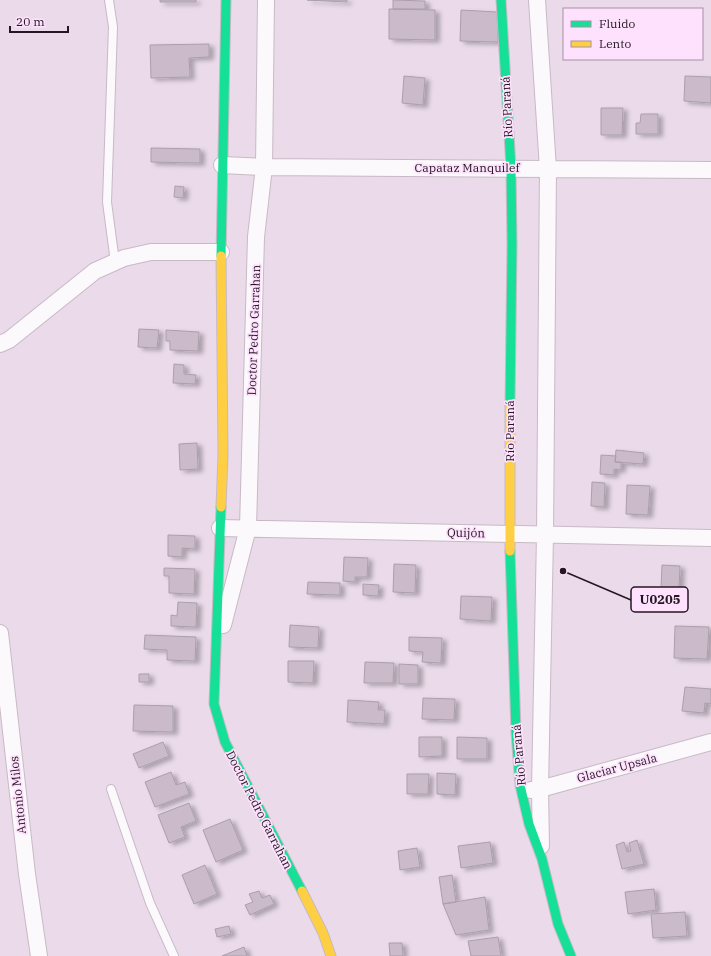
<svg xmlns="http://www.w3.org/2000/svg" width="711" height="956" font-family="'IBM Plex Serif',serif">
<style>
.building{fill:#cabaca;stroke:#ab9fab;filter:url(#shadow)}
.lines{fill:none;stroke-linecap:round;stroke-linejoin:round}
.lane-casing{stroke:#c7bac6;stroke-width:10}
.street-casing{stroke:#c7bac6;stroke-width:18}
.fast-casing{stroke:#c7bac6;stroke-width:11}
.slow-casing{stroke:#c7bac6;stroke-width:11}
.lane{stroke:#fcf9fc;stroke-width:8}
.street{stroke:#fcf9fc;stroke-width:16}
.fast{stroke:#16e098;stroke-width:9}
.slow{stroke:#ffcf43;stroke-width:9}
.labels{text-anchor:middle;stroke-width:3.5;stroke-linejoin:round;paint-order:stroke}
.street-label{font-size:12px;fill:#231822;stroke:#fee1fd}
.leader{fill:none;stroke:#231822;stroke-width:1.5}
.callout-dot{fill:#231822;stroke:#fee1fd;stroke-width:1.5}
.callout{fill:#fee1fd;stroke:#231822;stroke-width:1.5}
.callout-label{font-size:13px;text-anchor:middle;font-weight:bold;fill:#231822}
</style>
<defs>
<filter id="shadow"><feDropShadow dx="4.5" dy="2.5" stdDeviation="2" flood-color="#0004"/></filter>
</defs>
<rect width="100%" height="100%" fill="#eadaea"/>
<path class="building" d="M160 0H196V2H160Z
M307 0H347V2Z
M393 0 425 1V9H393Z
M389 9 435 10V40L389 39Z
M461 10 497 12 498 42 460 41Z
M209 44V57L189 58 190 77 151 78 150 45Z
M404 76 425 78 423 105 402 103Z
M685 76 711 77V103L684 101Z
M601 108H623L622 135H601Z
M641 114H658V134H636V123H640Z
M151 148 200 149V163L151 162Z
M175 186 184 187 183 198 174 197Z
M139 329 159 330 157 348 138 347Z
M166 330 199 332 198 351 170 350V341H166Z
M174 364 184 365V374L196 375 195 384 173 383Z
M197 443 198 469 180 470 179 444Z
M616 450 644 453 643 464 615 462Z
M601 455 616 456 615 462H621V470L614 469V475L600 474Z
M592 482 605 483 604 507 591 506Z
M627 485 650 486 648 515 626 514Z
M168 535 195 536V549L182 548V557L168 556Z
M344 557 368 558 367 577H355V582L343 581Z
M394 564 416 565 415 593 393 592Z
M662 565 680 566 679 589 661 588Z
M164 568 195 569 194 594 169 593V576H164Z
M308 582 340 583V595L307 594Z
M363 584 379 585 378 596 363 595Z
M461 596 492 597 491 621 460 619Z
M178 602 197 603 196 627 171 626V615L177 616Z
M290 625 319 627 318 648 289 647Z
M675 626 709 627 707 659 674 658Z
M145 635 196 637 195 661 167 660V650L144 649Z
M409 637 442 638 441 663 422 662 423 652 409 651Z
M288 661H314L313 683 288 682Z
M365 662 394 663 393 683H364Z
M399 664 418 665V684H399Z
M139 674H149V682H139Z
M685 687 711 689V704L705 703 704 713 682 711Z
M423 698 455 699 454 720 422 719Z
M348 700 379 702 378 710H385L384 724 347 722Z
M134 705 173 706V732L133 731Z
M419 737H442V756L419 757Z
M457 737 487 738V759H457Z
M163 742 169 756 139 768 133 754Z
M171 772 176 785 185 782 189 794 155 807 145 782Z
M437 773 456 774 455 795 437 794Z
M407 774H429L428 794H407Z
M189 803 196 821 181 827 185 837 169 843 158 815Z
M230 819 243 850 216 862 203 830Z
M637 840 644 864 622 869 616 845 624 842 627 852 631 851 629 843Z
M490 842 493 863 461 868 458 846Z
M417 848 420 867 400 870 398 851Z
M205 865 217 894 194 904 182 875Z
M452 875 456 902 443 904 439 877Z
M654 889 656 910 628 914 625 892Z
M259 891 262 898 270 895 274 904 250 915 245 905 253 902 249 894Z
M485 897 489 930 456 935 443 904Z
M685 912 687 936 653 938 651 914Z
M229 926 231 934 217 937 215 929Z
M498 937 501 956H471L468 941Z
M389 943H402L403 956H390Z
M244 947 247 956H222Z"/>
<g class="lines">
<defs>
<path id="lane" d="M109 0 113 27 107 202 115 262
M111 789 150 903 174 956"/>
<path id="street" d="M537 0 548 169 545 535 540 789 541 846
M222 165 264 167 711 170
M0 344 9 340 95 271 124 258 151 252H221
M220 528 711 538
M223 625 248 528 256 237 264 167 266 0
M0 633 27 874 39 956
M531 790 540 789 711 742"/>
<path id="fast" d="M501 0 511 168 512 245 510 405
M221 256 226 0
M221 507 214 704 225 742 302 891
M510 551 516 732 520 785 529 824 542 859 558 924 571 956"/>
<path id="slow" d="M221 507 223 455 221 256
M510 551V405
M302 891 323 933 331 956"/>
</defs>
<use href="#lane" class="lane-casing"/>
<use href="#street" class="street-casing"/>
<use href="#fast" class="fast-casing"/>
<use href="#slow" class="slow-casing"/>
<use href="#lane" class="lane"/>
<use href="#street" class="street"/>
<use href="#fast" class="fast"/>
<use href="#slow" class="slow"/>
</g>
<g class="labels">
<g class="street-label">
<text transform="translate(507 107) rotate(-93)" y="4">Río Paraná</text>
<text x="467" y="172">Capataz Manquilef</text>
<text transform="translate(254 330) rotate(-88)" y="4">Doctor Pedro Garrahan</text>
<text transform="translate(510 431) rotate(-90)" y="4">Río Paraná</text>
<text transform="translate(466 533) rotate(1)" y="4">Quijón</text>
<text transform="translate(519 755) rotate(-95)" y="4">Río Paraná</text>
<text transform="translate(617 768) rotate(-15)" y="4">Glaciar Upsala</text>
<text transform="translate(18 795) rotate(-96)" y="4">Antonio Milos</text>
<text transform="translate(259 810) rotate(63)" y="4">Doctor Pedro Garrahan</text>
</g>
</g>
<path class="leader" d="M563 571L631 600"/>
<circle class="callout-dot" cx="563" cy="571" r="4"/>
<rect class="callout" x="631" y="587" width="57" height="25" rx="4"/>
<g class="callout-label">
<text x="660" y="604">U0205</text>
</g>
<rect x="563" y="8" width="140" height="52" fill="#fee1fd" stroke="#a691a5"/>
<rect x="571" y="21" width="20" height="6" fill="#16e098" stroke="#a691a5"/>
<text x="599" y="28" font-size="12" fill="#231822">Fluido</text>
<rect x="571" y="41" width="20" height="6" fill="#ffcf43" stroke="#a691a5"/>
<text x="599" y="48" font-size="12" fill="#231822">Lento</text>
<path d="M10 26v6h58v-6" fill="none" stroke="#231822" stroke-width="2"/>
<text x="16" y="26" font-size="12" fill="#231822" stroke="#fee1fd" stroke-width="3" paint-order="stroke">20 m</text>
</svg>
